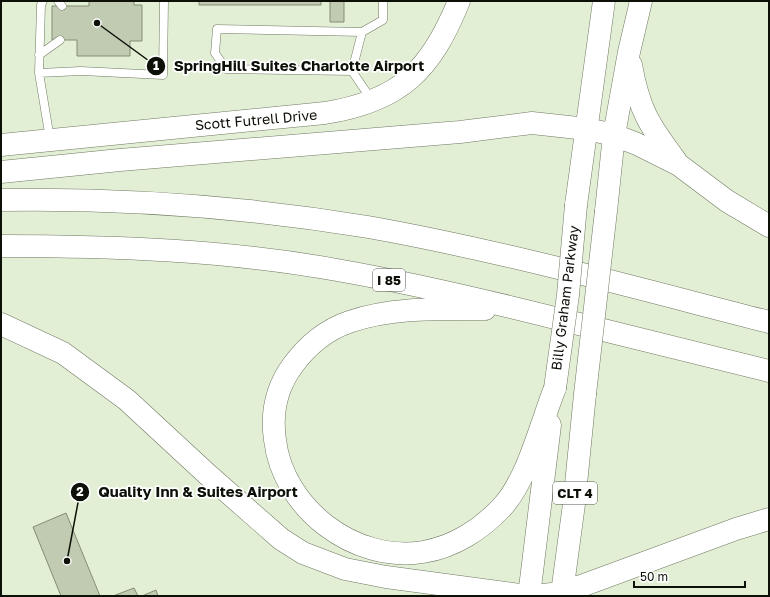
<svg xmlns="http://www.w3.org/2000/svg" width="770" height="597" font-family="'Golos Text',sans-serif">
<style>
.building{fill:#c0cbb2;stroke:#838d75}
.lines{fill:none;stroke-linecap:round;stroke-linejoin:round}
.lane-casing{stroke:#6e7861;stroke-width:9}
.secondary-casing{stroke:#6e7861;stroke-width:23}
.highway-casing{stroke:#6e7861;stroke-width:23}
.lane{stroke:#fff;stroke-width:8}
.secondary{stroke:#fff;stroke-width:22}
.highway{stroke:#fff;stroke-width:22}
.highway-bridge-casing{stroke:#6e7861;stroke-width:23;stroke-linecap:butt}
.highway-bridge{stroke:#fff;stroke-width:22}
.labels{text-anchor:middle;stroke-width:3.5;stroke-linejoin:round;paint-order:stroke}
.shield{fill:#fff;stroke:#555851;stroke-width:1}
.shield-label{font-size:13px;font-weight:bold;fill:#0c1007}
.street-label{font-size:14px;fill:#0c1007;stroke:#fff}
.leader{fill:none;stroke:#0c1007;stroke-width:1.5}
.callout-dot{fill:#0c1007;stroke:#fff;stroke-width:1.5}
.mark-label{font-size:12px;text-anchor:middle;font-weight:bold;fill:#fff}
.callout-label{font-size:15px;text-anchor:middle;font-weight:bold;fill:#0c1007;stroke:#fff;stroke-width:3.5;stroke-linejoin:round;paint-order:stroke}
</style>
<rect width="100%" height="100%" fill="#e3efd5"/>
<path class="building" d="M89 1H134V5H142V41H130V56H77V40H52V6H89Z
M199 1H321V5H199Z
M330 1H344V22H330Z
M66 513 100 596H61L33 527Z
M134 588 138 596H113Z
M156 590 158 596H142Z"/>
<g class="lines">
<defs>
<path id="lane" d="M58 1 62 6
M362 32 383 20V1
M39 55 60 40
M352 71 362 32 217 29 215 53 226 69 352 71 371 99
M39 73 41 5 43 1
M50 139 39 73 81 71 163 75 164 1"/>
<path id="secondary" d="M1 145 325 113C401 101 431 70 459 1"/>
<path id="highway" d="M631 65C639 110 649 125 676 161
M1 172 120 160 460 132 532 123 587 129 614 135 637 144 679 165 727 201 769 226
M1 200C124 198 247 207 368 227 503 251 636 288 769 322
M576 205 604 1
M606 211 614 135 629 52 641 1
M1 246C113 246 226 250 337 270 417 284 496 303 575 323 639 339 704 355 769 371
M485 309C441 309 391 307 349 322 326 330 307 346 293 365 276 388 271 413 275 440 283 508 354 563 423 552 454 547 482 529 503 506 528 478 541 423 555 388
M1 324 63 353 127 400 207 474 281 539 303 553 345 569 386 577 527 596
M562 593 574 504 585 394
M529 596 550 425
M532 596 562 593 736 529 769 519"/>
</defs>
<use href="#lane" class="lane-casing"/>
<use href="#secondary" class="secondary-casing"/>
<use href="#highway" class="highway-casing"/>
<use href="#lane" class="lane"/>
<use href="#secondary" class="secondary"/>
<use href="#highway" class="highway"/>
<defs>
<path id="highway-bridge" d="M555 388 568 295 576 205
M585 394 606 211"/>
</defs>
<use href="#highway-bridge" class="highway-bridge-casing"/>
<use href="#highway-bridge" class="highway-bridge"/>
</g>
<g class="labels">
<g class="shield">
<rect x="373" y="269" width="32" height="22" rx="3"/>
<rect x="553" y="482" width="44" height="22" rx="3"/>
</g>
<g class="shield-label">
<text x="389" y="285">I 85</text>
<text x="575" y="498">CLT 4</text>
</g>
<g class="street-label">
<text transform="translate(256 120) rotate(-5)" y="5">Scott Futrell Drive</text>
<text transform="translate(565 298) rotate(-83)" y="5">Billy Graham Parkway</text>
</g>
</g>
<path class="leader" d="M97 23L156 66M67 561L80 492"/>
<g class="callout-dot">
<circle cx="97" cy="23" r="4"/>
<circle cx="67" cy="561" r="4"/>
<circle cx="156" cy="66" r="10"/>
<circle cx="80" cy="492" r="10"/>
</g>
<g class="mark-label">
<text x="156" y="70">1</text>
<text x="80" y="496">2</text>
</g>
<g class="callout-label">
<text x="299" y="71">SpringHill Suites Charlotte Airport</text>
<text x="198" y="497">Quality Inn &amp; Suites Airport</text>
</g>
<rect width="770" height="597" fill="none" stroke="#0c1007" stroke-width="4"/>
<path d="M634 581v6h111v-6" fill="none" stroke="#0c1007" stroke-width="2"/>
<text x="640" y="581" font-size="12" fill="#0c1007" stroke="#ffffff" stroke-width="3" paint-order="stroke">50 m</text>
</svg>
